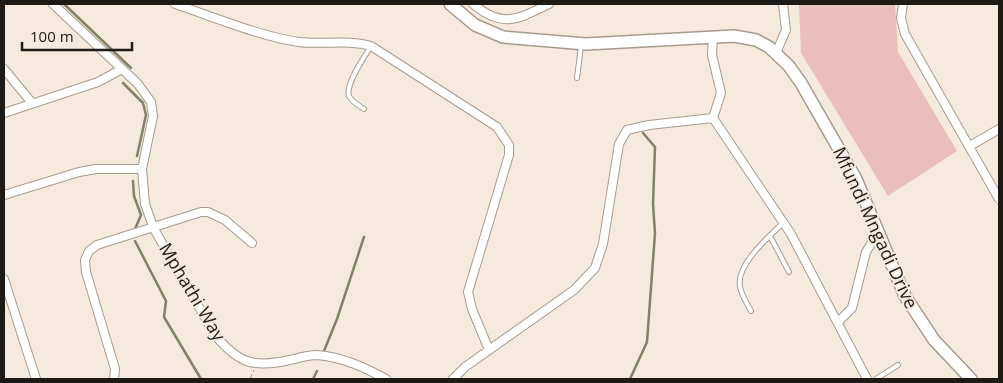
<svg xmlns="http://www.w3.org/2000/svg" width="1003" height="383" font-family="'Open Sans',sans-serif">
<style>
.green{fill:#eabeb9}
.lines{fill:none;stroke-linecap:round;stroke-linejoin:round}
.stream{stroke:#818266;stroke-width:2.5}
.lane-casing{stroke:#a79b90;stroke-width:6}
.street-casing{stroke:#a79b90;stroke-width:10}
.secondary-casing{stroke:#a79b90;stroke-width:14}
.path{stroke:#9a9289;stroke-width:1;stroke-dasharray:5 2.5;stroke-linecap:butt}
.lane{stroke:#fff;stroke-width:4}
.street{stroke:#fff;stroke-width:8}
.secondary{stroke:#fff;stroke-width:11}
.labels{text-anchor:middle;stroke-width:4;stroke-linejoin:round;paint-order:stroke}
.street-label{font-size:18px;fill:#1e1a16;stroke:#f6eade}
</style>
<rect width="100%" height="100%" fill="#f6eade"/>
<path class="green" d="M799 4H895L898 52 957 151 888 196 801 53Z"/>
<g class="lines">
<path class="stream" d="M64 4 131 68
M123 83 143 103 146 115 137 156
M133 181 134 196 141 215 135 229
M135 241 166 301 164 317 201 379
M324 351 337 319 364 237
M313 379 317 371
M630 379 647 342 655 233 653 204 655 147 643 133"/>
<defs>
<path id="lane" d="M577 78 581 46
M364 109C358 105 352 102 349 96 345 84 365 56 371 46
M770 236 789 272
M751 311C747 303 741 295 740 286 736 264 770 236 784 222
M876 379 898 365"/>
<path id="street" d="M53 4 138 84 151 102 153 116 142 169 145 204 154 229 215 335C239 364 254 368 290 360 298 358 308 355 317 355 342 357 364 367 386 379
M175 4C211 16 262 37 299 42 323 45 348 39 371 46L497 127 509 145V155L468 292 472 309 489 350
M473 4C503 29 518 19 549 4
M903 4 901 18 905 34 999 199
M713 36 712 55 721 93 713 118
M776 53 786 30 783 4
M4 69 32 103
M4 113 98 82 122 69
M713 118 791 234 867 379
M970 146 999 129
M4 195 79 172 96 169H142
M4 279 36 379
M838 322 852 308 866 252 879 231
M114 379 115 369 86 272 85 260 89 251 97 245 201 212H208L225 220 252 243
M453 379 465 367 574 290 595 268 603 244 619 144 627 130 649 125 713 118"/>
<path id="secondary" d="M450 4 475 25 503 37 586 44 734 36 756 40 769 47 789 66 801 83 856 179 905 296 934 340 971 379"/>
</defs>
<use href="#lane" class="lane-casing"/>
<use href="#street" class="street-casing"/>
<use href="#secondary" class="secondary-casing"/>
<path class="path" d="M250 379 254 370"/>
<use href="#lane" class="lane"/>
<use href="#street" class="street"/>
<use href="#secondary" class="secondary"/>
</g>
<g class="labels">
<g class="street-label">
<text transform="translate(875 228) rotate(65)" y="6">Mfundi Mngadi Drive</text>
<text transform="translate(192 292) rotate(59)" y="6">Mphathi Way</text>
</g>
</g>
<rect width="1003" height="383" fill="none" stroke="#1e1a16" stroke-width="10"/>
<path d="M22 42v8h110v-8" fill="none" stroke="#1e1a16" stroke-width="2.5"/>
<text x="30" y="42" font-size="15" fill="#1e1a16" stroke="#f6eade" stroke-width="4" paint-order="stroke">100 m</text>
</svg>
